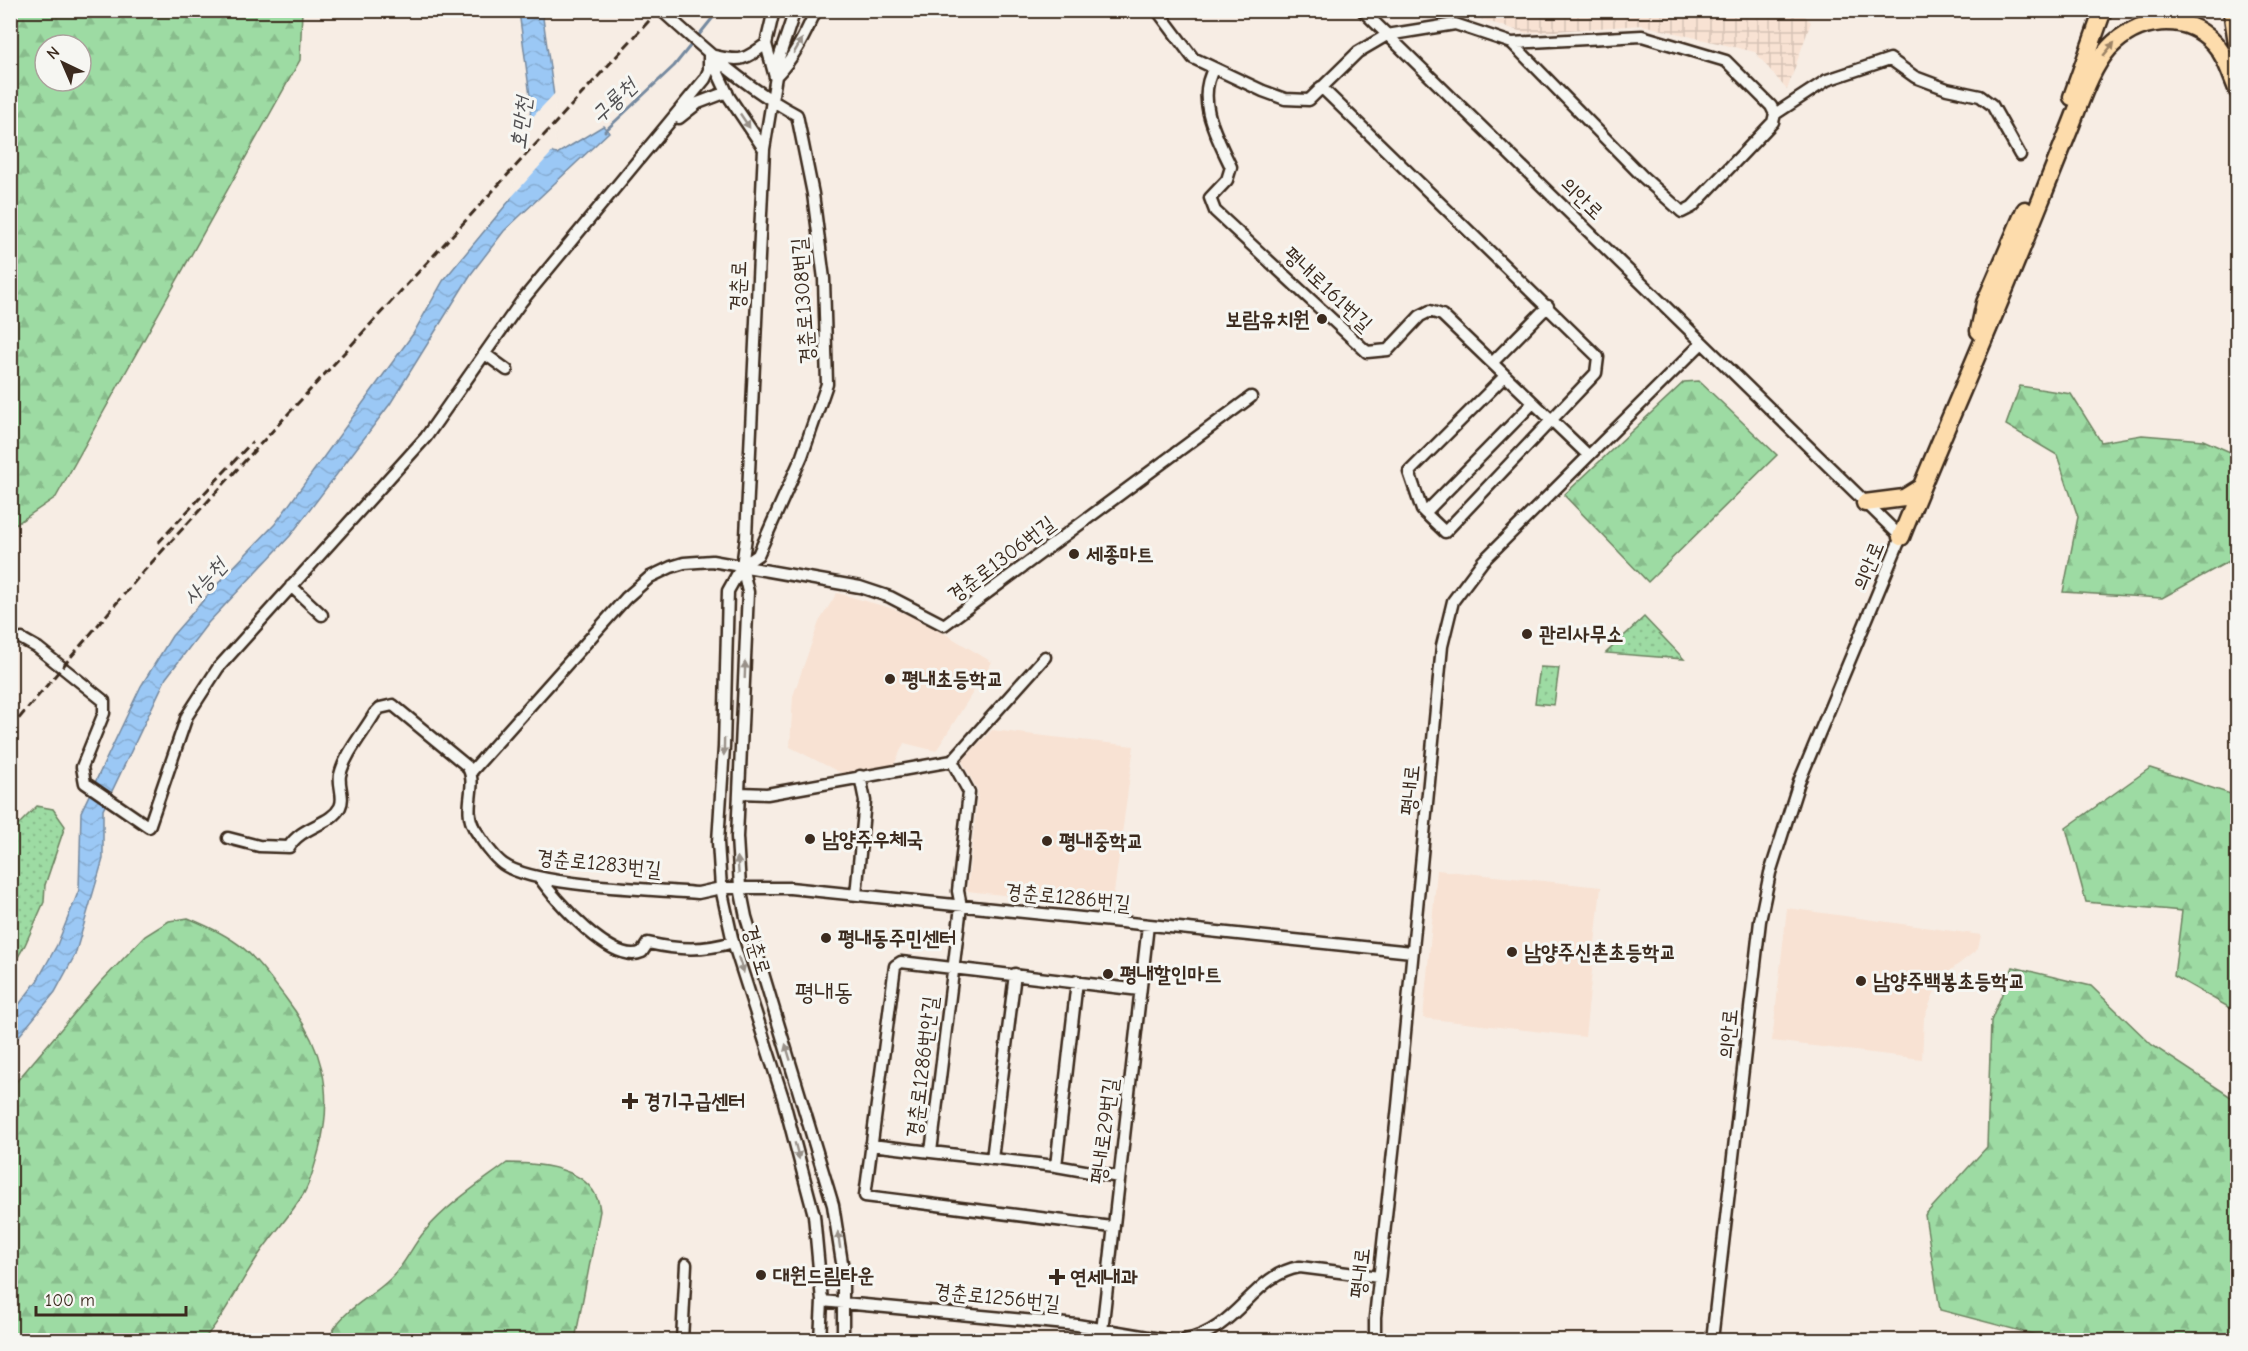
<svg xmlns="http://www.w3.org/2000/svg" width="2248" height="1351" font-family="'Comic Neue','Poor Story',sans-serif">
<style>
.built{fill:#f8e2d3}
.industrial{fill:url(#industrial-grid)}
.forest{fill:url(#forest-firs);stroke:#6c8260;stroke-width:1.5;fill-rule:evenodd}
.park{fill:url(#park-dots);stroke:#6c8260;stroke-width:1.5}
.water{fill:url(#water-waves);stroke:#75899f;stroke-width:1.5}
.pier{fill:#f7ede4}
.lines{fill:none;stroke-linecap:round;stroke-linejoin:round}
.stream{stroke:#75899f;stroke-width:3}
.minor-casing{stroke:#3b2a1e;stroke-width:15}
.highway-casing{stroke:#3b2a1e;stroke-width:21}
.minor{stroke:#f6f6f2;stroke-width:10}
.highway{stroke:#fddcac;stroke-width:16}
.rail{stroke:#3b2a1e;stroke-width:3;stroke-dasharray:9 4.5;stroke-linecap:butt}
.oneway{fill:#989088}
.oneway2{fill:#9c8365}
.poi-dot{fill:#3b2a1e;stroke:#f6f6f2;stroke-width:2}
.labels{text-anchor:middle;stroke-width:6;stroke-linejoin:round;paint-order:stroke}
.street-label{font-size:21px;fill:#3b2a1e;stroke:#f6f6f2}
.poi-label{font-size:21px;font-weight:bold;fill:#3b2a1e;stroke:#f6f6f2;text-anchor:start}
.water-label{font-size:22px;font-style:italic;fill:#535254;stroke:#f6f6f2}
.quarter-label{font-size:24px;fill:#3b2a1e;stroke:#f6f6f2}
</style>
<defs>
<pattern id="industrial-grid" width="8" height="8" patternUnits="userSpaceOnUse" patternTransform="scale(1.5)"><rect width="8" height="8" fill="#f8e2d3"/><path d="M0 4h8M4 0v8" fill="none" stroke="#d6c2b5"/></pattern>
<pattern id="forest-firs" width="22" height="20" patternUnits="userSpaceOnUse" patternTransform="scale(1.5)"><rect width="22" height="20" fill="#9ddba3"/><path d="M5 1l3.5 6h-7zM16 11l3.5 6h-7z" fill="#88bc8c"/></pattern>
<pattern id="park-dots" width="8" height="8" patternUnits="userSpaceOnUse" patternTransform="scale(1.5)"><rect width="8" height="8" fill="#9ddba3"/><path d="M2 2h.1M6 6h.1" fill="none" stroke="#88bc8c" stroke-width="1.8" stroke-linecap="round"/></pattern>
<pattern id="water-waves" width="16" height="10" patternUnits="userSpaceOnUse" patternTransform="scale(1.5)"><rect width="16" height="10" fill="#9bc8f5"/><path d="M0 5q4-4 8 0t8 0" fill="none" stroke="#86acd2"/></pattern>
</defs>
<rect width="100%" height="100%" fill="#f7ede4"/>
<filter id="ink" filterUnits="userSpaceOnUse"><feTurbulence type="fractalNoise" baseFrequency=".0167" numOctaves="2"/><feDisplacementMap in="SourceGraphic" scale="12" xChannelSelector="R" yChannelSelector="G"/><feConvolveMatrix kernelMatrix="1 2 1 2 8 2 1 2 1" color-interpolation-filters="sRGB"/></filter>
<g filter="url(#ink)">
<path class="built" d="M837 593 894 609 927 623 992 662 936 751 904 743 894 765 843 774 790 747 793 696 819 622Z
M992 730 1134 746 1112 907 967 891 978 791 962 761Z
M1437 870 1601 887 1585 1037 1423 1018Z
M1787 908 1981 935 1978 949 1951 970 1934 993 1924 1018 1922 1059 1772 1041Z"/>
<path class="industrial" d="M1799 11 1811 22 1787 90 1755 52 1642 25 1526 33 1470 16 1417 11Z"/>
<path class="forest" d="M11 10 302 11 300 60 56 497 15 525 11 537ZM45 45H81V81H45Z
M1699 381 1777 455 1648 582 1564 495 1684 382Z
M2020 386 2071 394 2101 442 2142 435 2203 440 2237 455V580L2231 560 2162 598 2063 592 2078 517 2057 455 2006 425Z
M2150 768 2237 796V1012L2174 976 2182 911 2086 902 2066 828Z
M188 918C242 940 250 951 285 997 322 1045 335 1091 319 1150 315 1164 311 1181 304 1193 290 1216 272 1235 258 1256 239 1284 226 1314 203 1340H11V1088L100 983 145 936 169 921Z
M2013 967 2091 986 2152 1045 2237 1101V1340H2055L1940 1310 1925 1215 1987 1147 1991 1021Z
M507 1163C542 1163 596 1168 600 1211L575 1340H329C338 1311 370 1299 390 1279 406 1264 411 1247 425 1231 448 1204 479 1184 507 1163Z"/>
<path class="park" d="M1644 617 1684 659 1606 653Z
M1540 667 1559 668 1554 705 1535 703Z
M37 806 53 809 65 826 45 885 44 902 25 945 11 969V832Z"/>
<path class="water" d="M519 11H542L554 96 552 153 557 154 603 126 609 132 504 231 471 274 390 404 290 536 208 623 166 678 103 810V859L75 955 55 992 11 1046V1015L37 981 57 945 79 890 81 812 141 686 172 636 222 579 275 524 413 334 443 281 510 200 527 159 531 104Z"/>
<path class="pier" d="M556 92 555 149 488 223 508 198 524 158 526 124Z"/>
<g class="lines">
<path class="stream" d="M605 131 674 66 719 10"/>
<defs>
<path id="minor" d="M661 10C704 49 746 88 797 115L813 194 824 279 827 384 802 456 758 555 742 566
M774 10 766 44 775 77
M795 10 779 58 764 149 746 537 742 566 728 591 724 747 718 842 721 888 733 942 783 1098 814 1215 822 1301 820 1340
M1157 10 1193 58 1263 91 1285 99 1309 100 1358 52 1387 35 1455 24 1512 43 1642 36 1726 61 1771 106 1775 114 1827 80 1890 59 1915 77 1947 89 1980 96 1992 105 2020 155
M1362 10 1901 537 1799 782 1770 873 1760 921 1712 1340
M1512 43 1643 177 1682 212 1692 207 1773 122 1775 114
M715 56C741 62 745 60 766 44
M711 58 729 97 764 149
M1214 68C1195 100 1217 137 1231 167L1227 180 1210 198 1215 211 1367 352 1388 350 1420 316 1430 311 1442 315 1588 455
M775 77C794 58 805 35 816 10
M1321 87 1598 357 1596 373 1445 532 1422 510 1409 472 1505 376
M679 118 698 103 727 92
M485 354 507 370
M1492 363 1548 306
M1425 513 1533 403
M742 566 748 592 737 837 740 887 746 917 833 1205 843 1269V1340
M291 586 322 615
M22 639 38 648 104 701V713L82 767 85 783 149 827 187 716 218 668 426 437 521 302 705 79 709 70V55
M952 761 969 792 958 891 961 906 931 1152 1056 1166 1119 1177
M471 772 626 598 650 577 671 567 684 563 712 561 860 587 890 597 944 625 1251 397
M740 793 767 794 952 761 1045 657
M228 838 259 846 289 847C301 826 331 825 340 807 345 798 338 785 340 775 345 754 364 732 375 713L380 708 393 705 467 766C479 784 462 807 474 828 482 840 491 855 503 864 535 887 653 889 698 893L721 888H790L1412 952
M540 878C555 900 613 966 642 952L648 943C678 950 704 951 733 942
M856 895 865 801 860 776
M871 1145 931 1152
M992 1159 1015 974
M1056 1166 1077 981
M1112 1227 865 1196 895 966 901 962 1140 990
M822 1301 1077 1325 1166 1340
M682 1340 686 1264
M1101 1340 1148 925
M1185 1340C1237 1331 1253 1274 1300 1267L1379 1277
M1375 1340V1317L1398 1106 1442 646 1453 601 1483 561 1702 343"/>
<path id="highway" d="M2232 10 2238 49
M2072 97 2103 10
M1979 331 1985 303 2025 210
M1865 503 1904 498 1920 488
M1901 537C1943 432 1990 328 2032 222 2045 190 2058 157 2071 125 2081 100 2091 68 2109 48 2136 19 2184 10 2214 43 2226 56 2231 75 2238 91"/>
</defs>
<use href="#minor" class="minor-casing"/>
<use href="#highway" class="highway-casing"/>
<use href="#minor" class="minor"/>
<use href="#highway" class="highway"/>
<path class="rail" d="M158 543 252 442
M10 729 142 573 659 10"/>
</g>
<defs><path id="oneway-solid" d="M-6-.8H1V-3.2L6.5 0L1 3.2V.8H-6Z" transform="scale(1.5)"/></defs>
<g class="oneway">
<use href="#oneway-solid" transform="translate(798 46) rotate(-60)"/>
<use href="#oneway-solid" transform="translate(745 121) rotate(56)"/>
<use href="#oneway-solid" transform="translate(745 670) rotate(-88)"/>
<use href="#oneway-solid" transform="translate(724 747) rotate(91)"/>
<use href="#oneway-solid" transform="translate(738 865) rotate(-94)"/>
<use href="#oneway-solid" transform="translate(741 965) rotate(71)"/>
<use href="#oneway-solid" transform="translate(788 1052) rotate(-107)"/>
<use href="#oneway-solid" transform="translate(797 1151) rotate(75)"/>
<use href="#oneway-solid" transform="translate(839 1240) rotate(-98)"/>
</g>
<use class="oneway2" href="#oneway-solid" transform="translate(2109 49) rotate(-50)"/>
</g>
<g class="poi-dot">
<circle cx="1322" cy="319" r="6"/>
<circle cx="1074" cy="554" r="6"/>
<circle cx="1527" cy="634" r="6"/>
<circle cx="890" cy="679" r="6"/>
<circle cx="810" cy="839" r="6"/>
<circle cx="1047" cy="841" r="6"/>
<circle cx="826" cy="938" r="6"/>
<circle cx="1512" cy="952" r="6"/>
<circle cx="1108" cy="974" r="6"/>
<circle cx="1861" cy="981" r="6"/>
<path d="M627 1092h6v6h6v6h-6v6h-6v-6h-6v-6h6z"/>
<circle cx="761" cy="1275" r="6"/>
<path d="M1054 1268h6v6h6v6h-6v6h-6v-6h-6v-6h6z"/>
</g>
<g class="labels">
<g class="street-label">
<text transform="translate(1582 198) rotate(44)" y="7">의안로</text>
<text transform="translate(738 286) rotate(-88)" y="7">경춘로</text>
<text transform="translate(1328 289) rotate(43)" y="7">평내로161번길</text>
<text transform="translate(803 301) rotate(-94)" y="7">경춘로1308번길</text>
<text transform="translate(1001 559) rotate(-37)" y="7">경춘로1306번길</text>
<text transform="translate(1868 566) rotate(-68)" y="7">의안로</text>
<text transform="translate(1410 790) rotate(-85)" y="7">평내로</text>
<text transform="translate(599 863) rotate(6)" y="7">경춘로1283번길</text>
<text transform="translate(1068 897) rotate(6)" y="7">경춘로1286번길</text>
<text transform="translate(757 950) rotate(73)" y="7">경춘로</text>
<text transform="translate(1728 1034) rotate(-85)" y="7">의안로</text>
<text transform="translate(922 1067) rotate(-83)" y="7">경춘로1286번안길</text>
<text transform="translate(1104 1131) rotate(-83)" y="7">평내로29번길</text>
<text transform="translate(1360 1273) rotate(-84)" y="7">평내로</text>
<text transform="translate(997 1297) rotate(6)" y="7">경춘로1256번길</text>
</g>
<g class="poi-label">
<text x="1310" y="326" text-anchor="end">보람유치원</text>
<text x="1086" y="561">세종마트</text>
<text x="1539" y="641">관리사무소</text>
<text x="902" y="686">평내초등학교</text>
<text x="822" y="846">남양주우체국</text>
<text x="1059" y="848">평내중학교</text>
<text x="838" y="945">평내동주민센터</text>
<text x="1524" y="959">남양주신촌초등학교</text>
<text x="1120" y="981">평내할인마트</text>
<text x="1873" y="988">남양주백봉초등학교</text>
<text x="644" y="1108">경기구급센터</text>
<text x="773" y="1282">대원드림타운</text>
<text x="1070" y="1284">연세내과</text>
</g>
<g class="water-label">
<text transform="translate(613 100) rotate(-43)" y="8">구룡천</text>
<text transform="translate(520 123) rotate(-83)" y="8">호만천</text>
<text transform="translate(204 581) rotate(-48)" y="8">사능천</text>
</g>
<g class="quarter-label">
<text x="824" y="1000">평내동</text>
</g>
</g>
<rect width="2248" height="1351" fill="none" stroke="#f6f6f2" stroke-width="36"/>
<rect x="18" y="18" width="2212" height="1315" fill="none" stroke="#3b2a1e" stroke-width="2" filter="url(#ink)"/>
<g transform="translate(63 63) rotate(316)"><circle r="28" fill="#f6f6f2" stroke="#aba49d" stroke-width="1.5"/>
<path d="M0-4.5L10 22L0 15L-10 22Z" fill="#3b2a1e"/>
<text y="-9" font-size="16" font-weight="bold" text-anchor="middle" fill="#3b2a1e">N</text>
</g>
<path d="M36 1306v9h150v-9" fill="none" stroke="#3b2a1e" stroke-width="3"/>
<text x="45" y="1306" font-size="18" fill="#3b2a1e" stroke="#f6f6f2" stroke-width="4.5" paint-order="stroke">100 m</text>
</svg>
